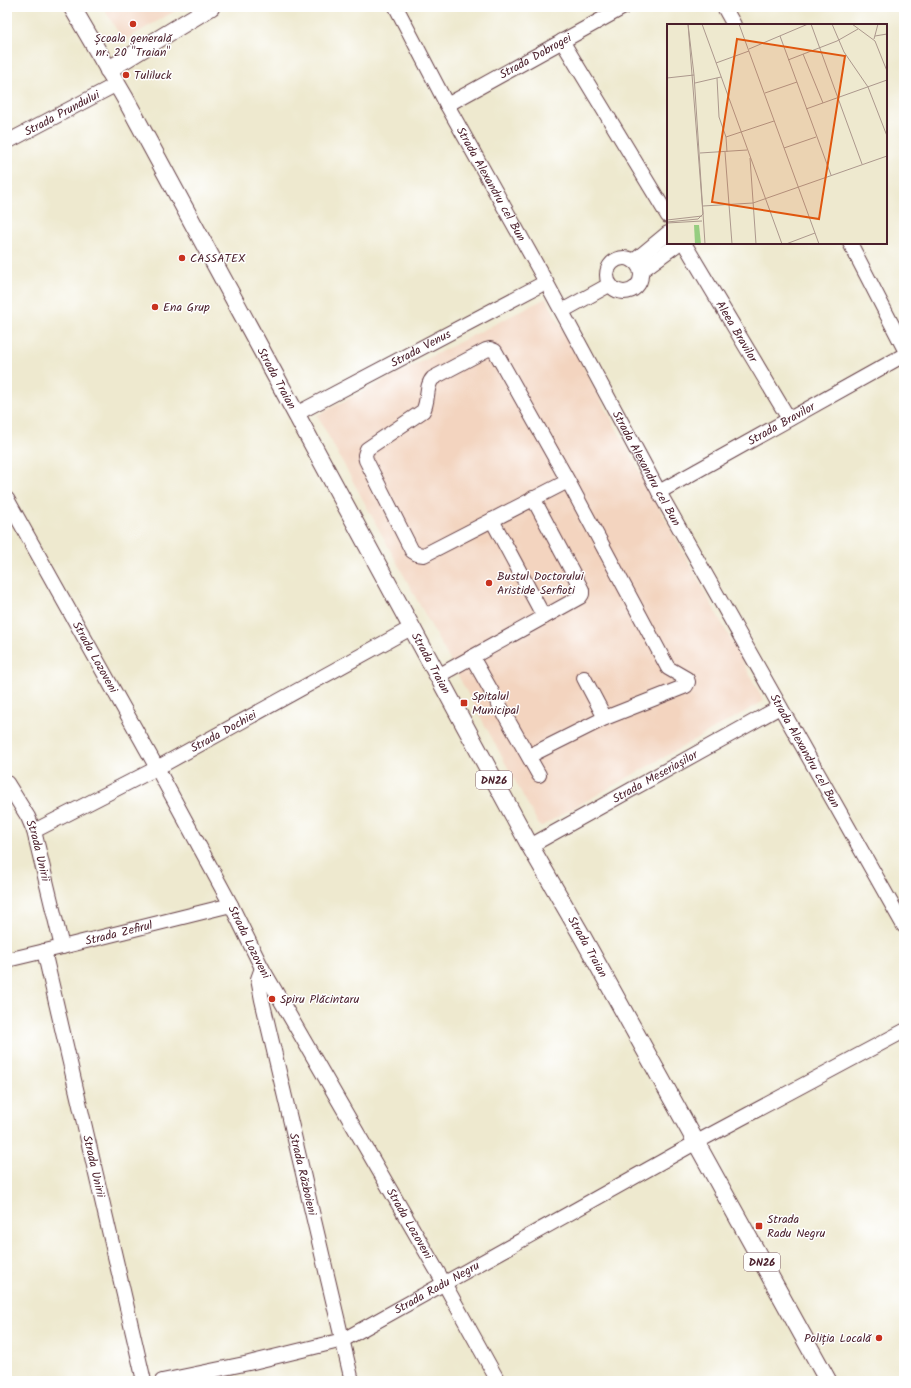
<svg xmlns="http://www.w3.org/2000/svg" width="911" height="1388" font-family="Kalam,sans-serif">
<style>
.built{fill:#f3d4bf}
.lines{fill:none;stroke-linecap:round;stroke-linejoin:round}
.minor-casing{stroke:#633d44;stroke-width:16}
.major-casing{stroke:#633d44;stroke-width:19}
.minor{stroke:#fff;stroke-width:14}
.major{stroke:#fff;stroke-width:17}
.poi-dot{fill:#c8321e;stroke:#fff;stroke-width:1.5}
.labels{text-anchor:middle;stroke-width:3;stroke-linejoin:round;paint-order:stroke}
.shield{fill:#fff;stroke:#80626b;stroke-width:1}
.shield-label{font-size:11px;font-weight:bold;fill:#4a1f2b}
.poi-label{font-size:12px;fill:#4a1f2b;stroke:#fff;text-anchor:start}
.street-label{font-size:12px;fill:#4a1f2b;stroke:#fff}
.inset-road{fill:none;stroke:#ac988d;stroke-width:1}
.view{fill:#e0560e;fill-opacity:0.15;stroke:#e0560e;stroke-width:2}
.inset-edge{fill:none;stroke:#4a1f2b;stroke-width:2}
</style>
<rect width="100%" height="100%" fill="#fff"/>
<filter id="ink" filterUnits="userSpaceOnUse"><feTurbulence type="fractalNoise" baseFrequency=".025" numOctaves="2"/><feDisplacementMap in="SourceGraphic" scale="8" xChannelSelector="R" yChannelSelector="G"/><feConvolveMatrix kernelMatrix="1 2 1 2 8 2 1 2 1" color-interpolation-filters="sRGB"/></filter>
<filter id="wash" filterUnits="userSpaceOnUse"><feTurbulence type="fractalNoise" baseFrequency=".012" numOctaves="4" result="noise"/><feDisplacementMap in="SourceGraphic" scale="16" xChannelSelector="R" yChannelSelector="G"/><feGaussianBlur stdDeviation="0.9" result="paint"/><feColorMatrix in="noise" values="0 0 0 0 0 0 0 0 0 0 0 0 0 0 0 0 0 1.4 0 .05"/><feComposite in="paint" operator="in"/></filter>
<g filter="url(#wash)">
<rect width="100%" height="100%" fill="#eee9cf"/>
<path class="built" d="M103 7H182L123 41Z
M546 298 764 701 540 827 317 415Z"/>
</g>
<g filter="url(#ink)">
<g class="lines">
<defs>
<g id="minor">
<path id="s1" d="M396 7 447 105 546 282 659 492 904 926"/>
<path d="M724 7 734 25"/>
<path d="M562 41 668 216"/>
<path id="s2" d="M447 105 624 7"/>
<path id="s3" d="M7 142 117 84"/>
<path id="s4" d="M684 243 789 419"/>
<path d="M850 243 904 348"/>
<circle cx="624" cy="275" r="17"/>
<path d="M634 261 668 233"/>
<path d="M641 271 679 243"/>
<path d="M562 311 609 285"/>
<path id="s5" d="M296 414 546 282"/>
<path id="s6" d="M659 492 904 355"/>
<path id="s7" d="M7 499 157 768 231 905 262 968 444 1283 498 1381"/>
<path d="M492 520 544 617"/>
<path d="M472 657 539 775"/>
<path d="M438 676 580 597 582 594V590L533 498"/>
<path d="M584 678 605 718"/>
<path d="M529 756 605 718 686 686 688 682 687 679 668 668 568 481 495 351 490 349 486 350 433 378C425 386 429 401 423 411L367 449 365 455 366 460 412 551 417 554 424 555 568 481"/>
<path id="s8" d="M7 783 28 817 34 831 62 947"/>
<path id="s9" d="M34 831 157 768 411 628"/>
<path id="s10" d="M530 846 780 707"/>
<path id="s11" d="M44 951 144 1381"/>
<path id="s12" d="M7 960 62 947 231 905"/>
<path id="s13" d="M262 968 258 979 262 1000 352 1381"/>
<path id="s14" d="M162 1381 249 1363 343 1340 695 1143 904 1031"/>
</g>
<g id="major">
<path id="s15" d="M72 7 125 98 530 846 582 936 828 1381"/>
<path d="M108 70 211 7"/>
</g>
</defs>
<use href="#minor" class="minor-casing"/>
<use href="#major" class="major-casing"/>
<use href="#minor" class="minor"/>
<use href="#major" class="major"/>
</g>
</g>
<g class="poi-dot">
<circle cx="133" cy="24" r="4"/>
<circle cx="126" cy="75" r="4"/>
<circle cx="182" cy="258" r="4"/>
<circle cx="155" cy="307" r="4"/>
<circle cx="489" cy="583" r="4"/>
<rect x="460" y="699" width="8" height="8" rx="2"/>
<circle cx="272" cy="999" r="4"/>
<rect x="755" y="1222" width="8" height="8" rx="2"/>
<circle cx="879" cy="1338" r="4"/>
</g>
<g class="labels">
<g class="shield">
<rect x="476" y="771" width="36" height="18" rx="3"/>
<rect x="744" y="1253" width="36" height="18" rx="3"/>
</g>
<g class="shield-label">
<text x="494" y="784">DN26</text>
<text x="762" y="1266">DN26</text>
</g>
<g class="poi-label">
<text x="133" y="42" text-anchor="middle">Școala generală<tspan x="133" dy="14">nr. 20 "Traian"</tspan></text>
<text x="134" y="79">Tuliluck</text>
<text x="190" y="262">CASSATEX</text>
<text x="163" y="311">Ena Grup</text>
<text x="497" y="580">Bustul Doctorului<tspan x="497" dy="14">Aristide Serfioti</tspan></text>
<text x="472" y="700">Spitalul<tspan x="472" dy="14">Municipal</tspan></text>
<text x="280" y="1003">Spiru Plăcintaru</text>
<text x="767" y="1223">Strada<tspan x="767" dy="14">Radu Negru</tspan></text>
<text x="871" y="1342" text-anchor="end">Poliția Locală</text>
</g>
<g class="street-label">
<text dy="4" stroke="none"><textPath href="#s2" startOffset="101">Strada Dobrogei</textPath></text>
<text dy="4" stroke="none"><textPath href="#s3" startOffset="62">Strada Prundului</textPath></text>
<text dy="4" stroke="none"><textPath href="#s1" startOffset="201">Strada Alexandru cel Bun</textPath></text>
<text dy="4" stroke="none"><textPath href="#s4" startOffset="103">Aleea Bravilor</textPath></text>
<text dy="4" stroke="none"><textPath href="#s5" startOffset="141">Strada Venus</textPath></text>
<text dy="4" stroke="none"><textPath href="#s15" startOffset="424">Strada Traian</textPath></text>
<text dy="4" stroke="none"><textPath href="#s6" startOffset="140">Strada Bravilor</textPath></text>
<text dy="4" stroke="none"><textPath href="#s1" startOffset="525">Strada Alexandru cel Bun</textPath></text>
<text dy="4" stroke="none"><textPath href="#s7" startOffset="181">Strada Lozoveni</textPath></text>
<text dy="4" stroke="none"><textPath href="#s15" startOffset="748">Strada Traian</textPath></text>
<text dy="4" stroke="none"><textPath href="#s9" startOffset="214">Strada Dochiei</textPath></text>
<text dy="4" stroke="none"><textPath href="#s1" startOffset="849">Strada Alexandru cel Bun</textPath></text>
<text dy="4" stroke="none"><textPath href="#s10" startOffset="143">Strada Meseriașilor</textPath></text>
<text dy="4" stroke="none"><textPath href="#s8" startOffset="75">Strada Unirii</textPath></text>
<text dy="4" stroke="none"><textPath href="#s12" startOffset="115">Strada Zefirul</textPath></text>
<text dy="4" stroke="none"><textPath href="#s7" startOffset="505">Strada Lozoveni</textPath></text>
<text dy="4" stroke="none"><textPath href="#s15" startOffset="1072">Strada Traian</textPath></text>
<text dy="4" stroke="none"><textPath href="#s11" startOffset="221">Strada Unirii</textPath></text>
<text dy="4" stroke="none"><textPath href="#s13" startOffset="212">Strada Războieni</textPath></text>
<text dy="4" stroke="none"><textPath href="#s7" startOffset="829">Strada Lozoveni</textPath></text>
<text dy="4" stroke="none"><textPath href="#s14" startOffset="293">Strada Radu Negru</textPath></text>
</g>
</g>
<g transform="translate(667 24)">
<rect width="220" height="220" fill="#eee9cf"/>
<path d="M27 201H32L34 220H28Z" fill="#96cd80"/>
<path class="inset-road" d="M35 0 115 220M72 0 152 220M144 0 195 140M165 0 177 28 201 63 220 112M185 0 208 17 220 47M113 12 164 151M208 12 220 10M207 15 211 0M82 25 141 0M136 30 156 79M121 36 170 17 191 5M49 39 82 27M27 51 38 220M0 54 27 51 21 0M50 54 52 93 59 113 60 128M28 59 54 53M98 69 130 58M139 85 220 56M59 113 107 97M117 124 149 113M58 128 65 220M33 129 80 126M83 134 89 220M36 182 86 179 220 132M0 196 35 192M0 198 31 195 36 190 21 0M0 199 35 197M119 220 148 209"/>
<path class="view" d="M70 15 178 32 152 195 45 178Z"/>
<rect width="220" height="220" class="inset-edge"/>
</g>
<rect width="911" height="1388" fill="none" stroke="#fff" stroke-width="24"/>
</svg>
